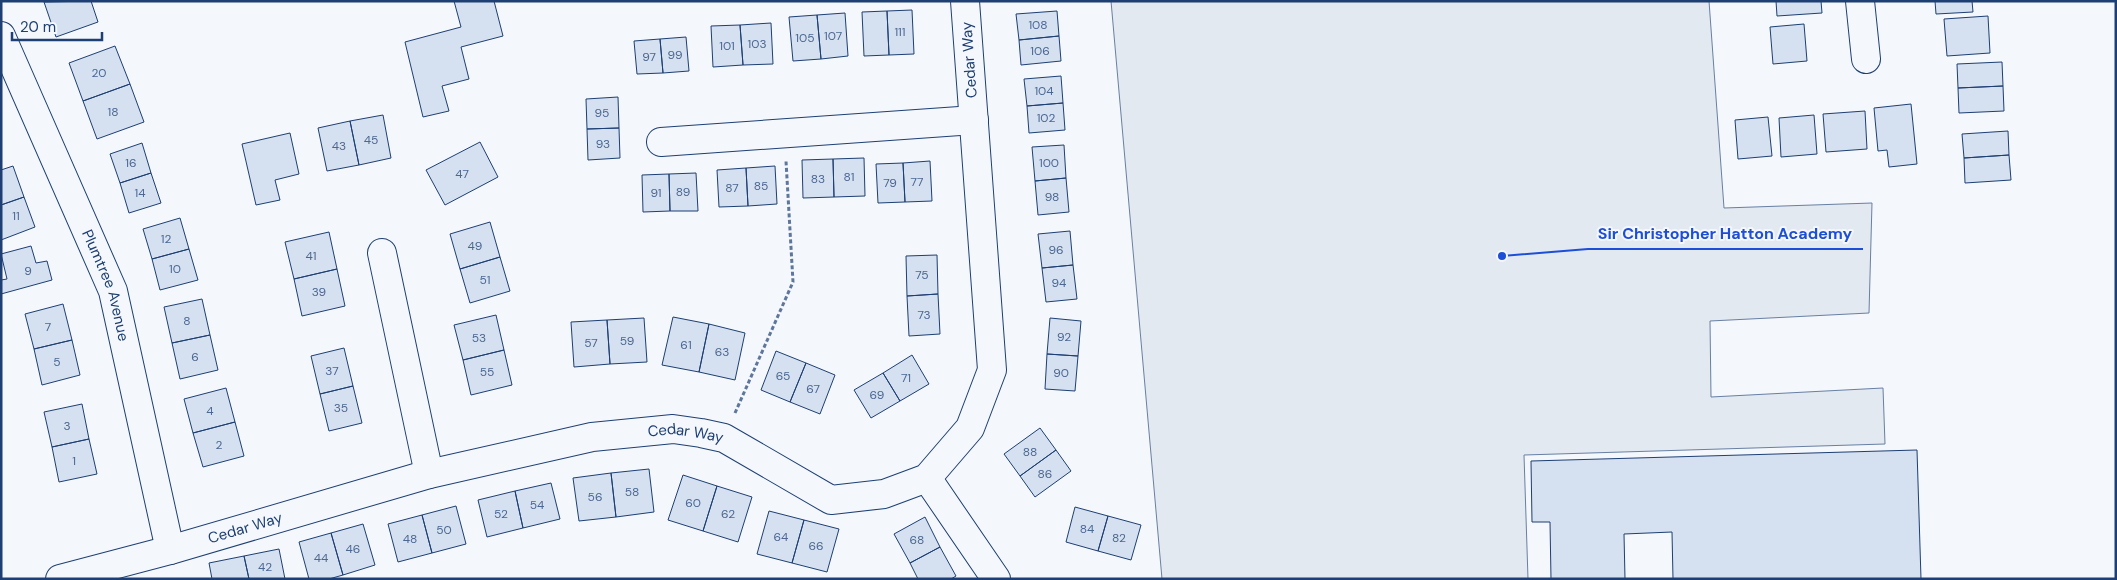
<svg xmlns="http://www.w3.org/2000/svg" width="2117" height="580" font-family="'DM Sans',sans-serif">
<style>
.green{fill:#e3e9f0;stroke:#687fa3}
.building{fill:#d5e0f0;stroke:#1d3f73}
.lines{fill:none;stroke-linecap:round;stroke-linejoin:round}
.street-casing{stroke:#1d3f73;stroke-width:30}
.path{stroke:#5e769c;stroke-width:3;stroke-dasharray:4 2.5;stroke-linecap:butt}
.street{stroke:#f4f7fb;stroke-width:28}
.labels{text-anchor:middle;stroke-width:4;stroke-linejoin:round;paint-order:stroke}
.number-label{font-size:12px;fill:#4b6792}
.street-label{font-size:15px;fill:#1d3f73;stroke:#f4f7fb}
.leader{fill:none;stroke:#1d4ed8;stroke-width:2}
.callout-dot{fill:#1d4ed8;stroke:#f4f7fb;stroke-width:2}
.callout-label{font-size:16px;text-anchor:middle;font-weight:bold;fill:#1d4ed8;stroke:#f4f7fb;stroke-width:4;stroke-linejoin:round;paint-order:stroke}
</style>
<rect width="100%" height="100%" fill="#f4f7fb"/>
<path class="green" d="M1111 1H1709L1724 208 1872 203 1869 313 1710 321 1711 397 1883 388 1885 444 1524 455 1528 579H1162Z"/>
<path class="building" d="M91 1 98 22 56 37 44 2Z
M454 1H494L503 36 461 47 469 79 442 86 449 111 423 117 405 42 461 27Z
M1776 1H1821L1822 13 1777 16Z
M1935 1H1972L1973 12 1936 14Z
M912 10 914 54 889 55 887 11Z
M887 11 889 55 864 56 862 12Z
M1057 11 1059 36 1019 40 1016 14Z
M845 13 848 56 821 59 817 15Z
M817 15 821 59 793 61 789 17Z
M1988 16 1990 53 1947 56 1944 19Z
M771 23 773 64 743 65 740 25Z
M1804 24 1807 61 1773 64 1770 27Z
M740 25 743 65 713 67 711 26Z
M1059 36 1061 61 1021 65 1019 40Z
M686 37 689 71 663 73 660 39Z
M660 39 663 73 637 74 634 41Z
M115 46 130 84 83 101 69 63Z
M2002 62 2003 86 1958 88 1957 64Z
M1061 76 1063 103 1027 106 1024 79Z
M130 84 144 122 97 139 83 101Z
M2003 86 2004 111 1959 113 1958 88Z
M618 97 619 128 587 129 586 99Z
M1063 103 1065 130 1029 133 1027 106Z
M1911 104 1917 164 1889 167 1887 150 1878 151 1874 108Z
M1865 111 1867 149 1826 152 1823 114Z
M383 115 391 158 359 165 350 121Z
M1814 115 1817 154 1781 157 1779 118Z
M1768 117 1772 156 1738 159 1735 120Z
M350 121 359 165 327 171 318 128Z
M619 128 620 158 588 160 587 129Z
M2008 131 2009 155 1964 158 1962 134Z
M290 133 299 174 275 180 280 200 256 205 242 144Z
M480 142 498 177 445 205 426 170Z
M142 143 151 173 120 183 110 154Z
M1064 145 1066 178 1035 181 1032 147Z
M2009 155 2011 180 1965 183 1964 158Z
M864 158 865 196 834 197 833 159Z
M833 159 834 197 803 198 802 160Z
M930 161 932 201 905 202 903 163Z
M903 163 905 202 878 203 876 164Z
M13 166 24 197 1 205V170Z
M775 166 777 204 748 206 746 168Z
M746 168 748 206 719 207 717 170Z
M151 173 161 203 129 213 120 183Z
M696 173 698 211H670L669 174Z
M669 174 670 211 643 212 642 175Z
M1066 178 1069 212 1038 215 1035 181Z
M24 197 35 227 1 240V205Z
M180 218 189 249 152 259 143 229Z
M490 222 500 257 460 269 450 234Z
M1070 231 1073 265 1042 268 1038 234Z
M329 232 337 269 294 279 285 242Z
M31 246 36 263 47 261 52 280 1 294V280L7 279 1 254Z
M189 249 198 280 160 290 152 259Z
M937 255 938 294 907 296 906 256Z
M500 257 510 291 470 303 460 269Z
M1073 265 1077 299 1046 302 1042 268Z
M337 269 345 306 302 316 294 279Z
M938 294 940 334 909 336 907 296Z
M202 299 210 335 172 343 164 307Z
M63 304 72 340 34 349 25 314Z
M496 315 504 350 463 360 454 325Z
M673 317 709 324 699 372 662 365Z
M644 318 647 362 610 364 607 320Z
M1050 318 1081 321 1078 356 1047 354Z
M607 320 610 364 574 367 571 322Z
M709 324 745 333 735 380 699 372Z
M210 335 218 370 180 379 172 343Z
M72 340 80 375 42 385 34 349Z
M344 348 353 386 320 394 311 356Z
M504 350 512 385 471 395 463 360Z
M776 351 806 363 790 402 761 390Z
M1047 354 1078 356 1075 391 1045 389Z
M912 355 929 384 900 401 883 373Z
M806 363 835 375 820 414 790 402Z
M883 373 900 401 871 418 854 390Z
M353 386 362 423 329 431 320 394Z
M226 388 235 422 193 433 184 399Z
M82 404 89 439 52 447 44 412Z
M235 422 244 456 203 467 193 433Z
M1040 428 1056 450 1020 476 1004 454Z
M89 439 97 474 59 482 52 447Z
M1056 450 1071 471 1035 497 1020 476Z
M1917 450 1921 579H1673L1672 532 1624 534 1625 579H1551L1550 522H1532L1531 461Z
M649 469 654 512 616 517 611 473Z
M611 473 616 517 579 521 573 478Z
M683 475 717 486 703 531 668 520Z
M551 483 560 519 523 528 515 491Z
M717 486 752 497 738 542 703 531Z
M515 491 523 528 487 537 478 500Z
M456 506 466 544 432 553 422 515Z
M1075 507 1108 516 1098 551 1066 542Z
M769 511 804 520 792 563 757 554Z
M422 515 432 553 398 562 388 524Z
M1108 516 1141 525 1131 560 1098 551Z
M925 517 940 547 910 563 894 534Z
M804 520 839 529 827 572 792 563Z
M363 524 375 565 343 575 331 533Z
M331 533 343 575 329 579H309L299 542Z
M940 547 956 576 951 579H918L910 563Z
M279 549 285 579H249L244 556Z
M244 556 249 579H212L209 563Z"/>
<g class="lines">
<defs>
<g id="street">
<path d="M1860 1 1866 59"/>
<path id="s1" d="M1 36 113 291 170 550"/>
<path d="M661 142 974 120"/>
<path d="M382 253 429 474"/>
<path d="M927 478 996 579"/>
<path id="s2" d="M60 579 170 550 429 474 592 437 673 429 701 433 724 438 831 500 884 494 927 478 970 428 992 370 965 1"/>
</g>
</defs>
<use href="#street" class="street-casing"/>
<path class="path" d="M735 413 793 282 786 161"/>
<use href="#street" class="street"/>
</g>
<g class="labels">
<g class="number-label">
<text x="1038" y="29">108</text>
<text x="900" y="36">111</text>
<text x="833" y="40">107</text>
<text x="805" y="42">105</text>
<text x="757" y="48">103</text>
<text x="727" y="50">101</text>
<text x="1040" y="55">106</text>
<text x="675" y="59">99</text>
<text x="649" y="61">97</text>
<text x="99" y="77">20</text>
<text x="1044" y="95">104</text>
<text x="113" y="116">18</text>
<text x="602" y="117">95</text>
<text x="1046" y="122">102</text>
<text x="371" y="144">45</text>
<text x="603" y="148">93</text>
<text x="339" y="150">43</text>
<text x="131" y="167">16</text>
<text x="1049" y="167">100</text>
<text x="462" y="178">47</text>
<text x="849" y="181">81</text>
<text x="818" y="183">83</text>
<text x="917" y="186">77</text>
<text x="890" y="187">79</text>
<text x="761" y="190">85</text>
<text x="732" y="192">87</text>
<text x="683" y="196">89</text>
<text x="140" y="197">14</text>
<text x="656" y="197">91</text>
<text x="1052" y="201">98</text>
<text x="16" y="220">11</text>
<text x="166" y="243">12</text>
<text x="475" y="250">49</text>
<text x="1056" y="254">96</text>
<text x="311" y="260">41</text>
<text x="175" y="273">10</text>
<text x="28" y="275">9</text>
<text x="922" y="279">75</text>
<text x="485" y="284">51</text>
<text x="1059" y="287">94</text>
<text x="319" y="296">39</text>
<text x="924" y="319">73</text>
<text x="187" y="325">8</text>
<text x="48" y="331">7</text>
<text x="1064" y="341">92</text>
<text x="479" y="342">53</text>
<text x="627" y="345">59</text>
<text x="591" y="347">57</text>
<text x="686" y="349">61</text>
<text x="722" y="356">63</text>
<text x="195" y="361">6</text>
<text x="57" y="366">5</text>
<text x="332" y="375">37</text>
<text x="487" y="376">55</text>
<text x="1061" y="377">90</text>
<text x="783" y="380">65</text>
<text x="906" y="382">71</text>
<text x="813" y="393">67</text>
<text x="877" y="399">69</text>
<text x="341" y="412">35</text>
<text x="210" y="415">4</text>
<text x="67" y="430">3</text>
<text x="219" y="449">2</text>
<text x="1030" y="456">88</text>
<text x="74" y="465">1</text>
<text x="1045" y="478">86</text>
<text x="632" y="496">58</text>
<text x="595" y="501">56</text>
<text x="693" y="507">60</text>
<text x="537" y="509">54</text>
<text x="501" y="518">52</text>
<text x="728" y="518">62</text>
<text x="1087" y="533">84</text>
<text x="444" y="534">50</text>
<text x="781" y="541">64</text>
<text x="1119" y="542">82</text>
<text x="410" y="543">48</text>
<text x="917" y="544">68</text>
<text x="816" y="550">66</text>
<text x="353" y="553">46</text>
<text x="321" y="562">44</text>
<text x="265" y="571">42</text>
</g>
<g class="street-label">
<text transform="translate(969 60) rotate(-94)" y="5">Cedar Way</text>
<text dy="5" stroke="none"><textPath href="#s1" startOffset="271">Plumtree Avenue</textPath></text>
<text dy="5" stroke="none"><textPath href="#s2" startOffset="645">Cedar Way</textPath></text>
<text dy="5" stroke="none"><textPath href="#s2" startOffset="192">Cedar Way</textPath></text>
</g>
</g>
<path class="leader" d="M1502 256L1588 249H1863"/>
<circle class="callout-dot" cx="1502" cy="256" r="5"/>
<g class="callout-label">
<text x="1725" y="239">Sir Christopher Hatton Academy</text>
</g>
<rect width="2117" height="580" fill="none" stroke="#1d3f73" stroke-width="5"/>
<path d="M12 32v8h90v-8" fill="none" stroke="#1d3f73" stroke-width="2.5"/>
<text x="20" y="32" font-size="15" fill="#1d3f73" stroke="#f4f7fb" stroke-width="4" paint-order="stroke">20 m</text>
</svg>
